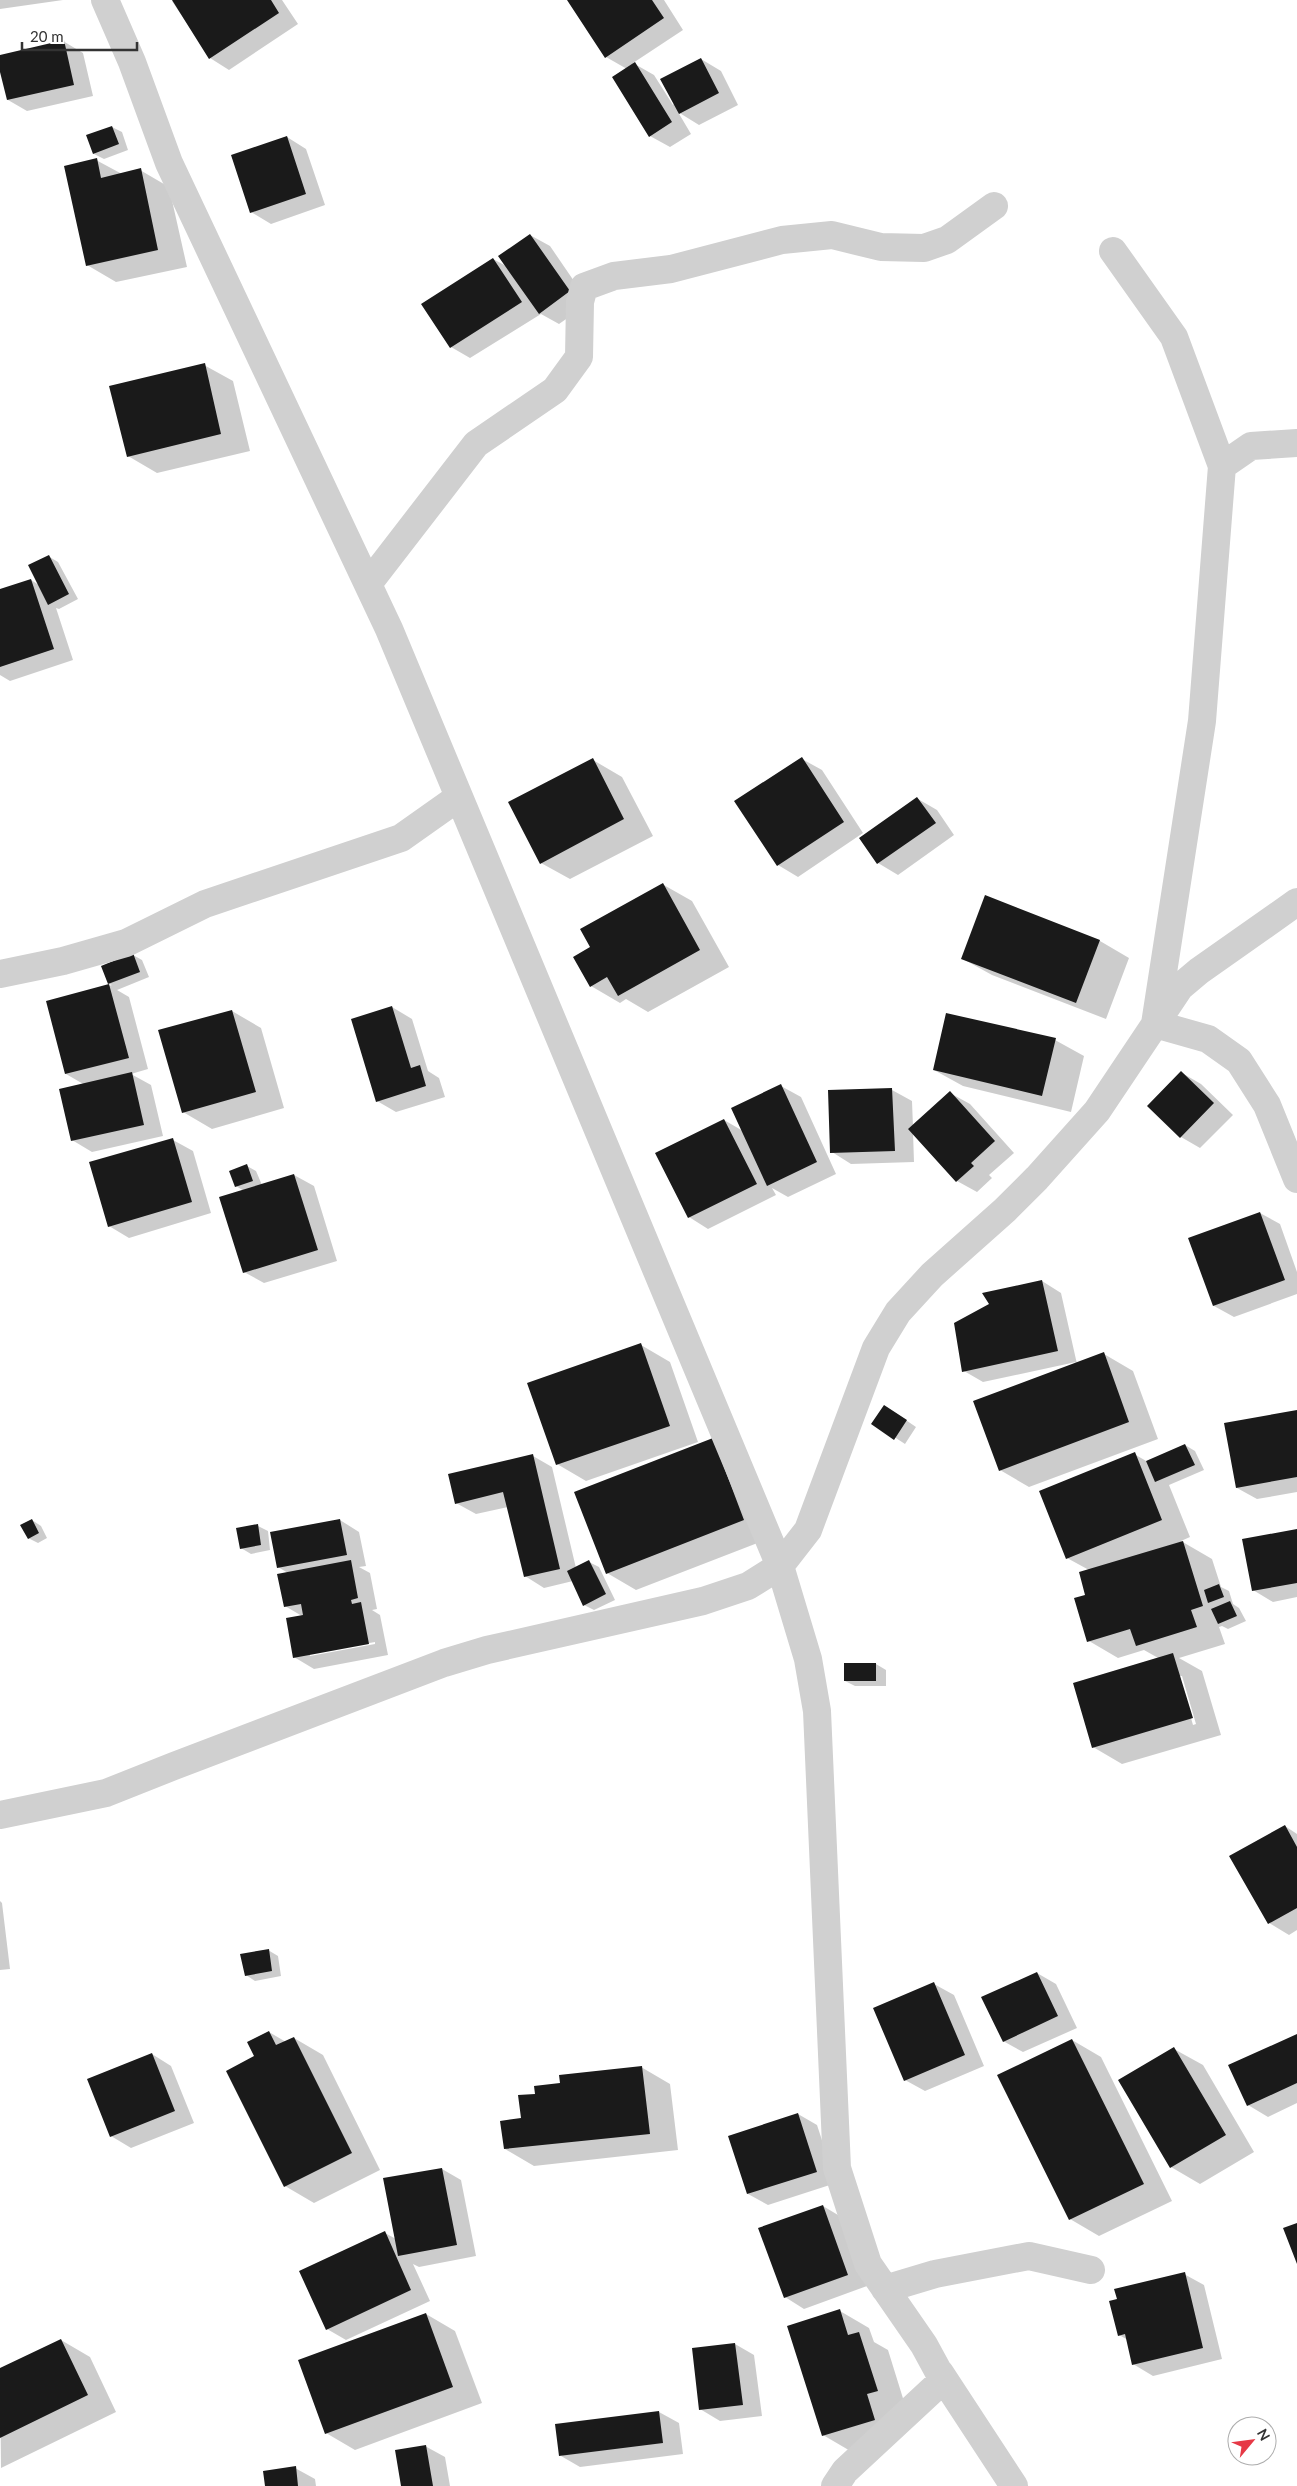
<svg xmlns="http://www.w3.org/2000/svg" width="1297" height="2486" font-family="Lato,sans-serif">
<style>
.shadow{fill:#0003;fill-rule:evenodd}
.building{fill:#1a1a1a}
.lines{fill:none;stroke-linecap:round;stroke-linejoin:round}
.street{stroke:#d0d0d0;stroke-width:28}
</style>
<rect width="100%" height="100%" fill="#fff"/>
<path class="shadow" d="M0 0H63L0 9Z
M174 0H282L298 24 229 70 210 58 172 1Z
M569 0H664L683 30 633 63 654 75 673 105 701 59 721 71 738 105 699 125 678 112 691 134 670 147 650 136 627 69 606 57Z
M63 41 83 53 93 96 27 111 8 100 0 66V56Z
M112 127 122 132 128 150 104 159 94 154Z
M287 137 306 149 325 205 271 224 251 212Z
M96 160 122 174 140 170 169 187 187 267 116 282 87 265Z
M530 235 550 246 589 303 559 324 541 314 470 358 451 347 493 259 508 267Z
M204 365 233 381 250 451 157 473 128 456Z
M48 556 58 562 78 599 59 609 56 608 73 660 10 681 0 675V590L31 580 39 585Z
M802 759 822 770 863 833 798 877 778 865Z
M593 760 622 777 653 836 570 879 541 863Z
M918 799 937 810 954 835 898 875 878 863 861 838Z
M662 884 692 901 729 967 648 1012 626 999 620 1003 591 986 592 948Z
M986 897 1100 941 1129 958 1106 1019 992 975 963 959Z
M133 955 142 960 149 977 117 990 129 997 148 1069 131 1074 151 1085 163 1136 92 1152 72 1140 85 1085 66 1074 48 1002 112 985 109 984Z
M392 1007 412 1019 428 1071 439 1078 445 1097 396 1112 377 1101Z
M232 1011 261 1028 284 1108 212 1129 183 1112Z
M1055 1040 1084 1056 1071 1112 963 1086 934 1070Z
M1182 1073 1201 1084 1233 1115 1200 1148 1181 1137Z
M781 1086 801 1097 836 1174 788 1197 772 1188 776 1195 708 1229 689 1217 724 1120 743 1131Z
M892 1090 912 1101 913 1127 950 1093 970 1104 1014 1153 989 1175 992 1178 977 1192 957 1181 913 1132 914 1162 851 1164 832 1152Z
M173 1140 193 1151 211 1213 129 1238 109 1226Z
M247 1166 256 1171 262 1185 294 1175 314 1186 337 1261 264 1283 244 1272V1191L236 1186Z
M1260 1213 1280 1224 1297 1272V1294L1234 1317 1214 1306Z
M1042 1281 1061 1293 1077 1364 1104 1354 1133 1371 1158 1439 1029 1487 1000 1470 1076 1362 983 1382 964 1371Z
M641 1345 670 1362 698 1442 586 1481 557 1464Z
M1297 1411V1492L1257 1499 1237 1488Z
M894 1412 916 1427 905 1444 873 1423Z
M713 1440 773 1537 636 1590 607 1573Z
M1185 1445 1195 1451 1204 1470 1169 1485 1190 1537 1181 1541 1212 1559 1221 1587 1229 1591 1233 1604 1239 1608 1246 1621 1228 1629 1222 1626 1219 1627 1225 1644 1179 1658 1202 1671 1221 1735 1122 1764 1093 1747 1160 1659 1144 1650 1118 1658 1089 1641 1087 1595 1089 1570 1067 1558 1134 1454 1148 1462ZM1179 1676H1182L1196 1724 1193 1725Z
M533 1456 552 1467 576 1568 589 1562 599 1567 615 1600 594 1610 584 1605 573 1581 544 1588 525 1576 508 1507 476 1514 456 1503Z
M32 1520 41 1526 47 1538 38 1543 28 1538Z
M340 1520 359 1532 366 1566 359 1567 370 1573 377 1609 372 1610 380 1615 388 1655 314 1669 294 1657 302 1616 285 1606 288 1573 278 1567ZM375 1642V1644L310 1656V1654Z
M258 1526 268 1531 270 1550 251 1554 241 1548Z
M1297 1530V1597L1273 1602 1253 1590Z
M876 1664 886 1670V1686H855L845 1681Z
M1285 1826 1297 1834V1930L1289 1935 1269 1923Z
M0 1901 2 1903 10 1969 0 1970Z
M268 1950 278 1956 281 1976 255 1981 246 1975Z
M1037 1973 1056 1984 1077 2028 1023 2052 1003 2041Z
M934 1984 954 1995 984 2066 925 2091 905 2080Z
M269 2032 286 2042 294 2038 323 2055 380 2170 314 2203 285 2186 256 2057Z
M1297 2035V2103L1268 2117 1248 2105Z
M1072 2040 1101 2057 1172 2201 1099 2236 1070 2219Z
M1174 2049 1203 2065 1254 2152 1200 2184 1171 2167Z
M152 2054 171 2066 194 2123 131 2148 111 2136Z
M641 2067 670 2084 678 2150 534 2166 505 2149 537 2095 562 2084Z
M798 2114 817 2125 836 2183 768 2205 748 2194Z
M442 2169 461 2180 476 2256 419 2267 413 2264 430 2301 346 2340 327 2329 385 2233 396 2239Z
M823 2206 843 2218 867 2286 804 2309 785 2297Z
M1184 2274 1204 2285 1222 2359 1153 2376 1133 2364 1128 2340 1119 2335Z
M840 2311 869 2328 874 2342 888 2350 906 2408 896 2411 903 2436 852 2452 823 2435Z
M426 2314 455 2331 482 2403 355 2450 326 2433Z
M61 2340 90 2357 116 2412 1 2468 0 2370Z
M735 2344 754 2355 762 2416 720 2421 700 2409Z
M659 2412 679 2423 683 2454 580 2467 561 2456Z
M425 2446 445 2457 450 2486H402Z
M295 2468 315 2479 316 2486H266Z"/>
<path class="building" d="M172 0H271L279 13 209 59Z
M567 0H652L664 18 605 58Z
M64 40 74 85 7 100 0 72V55Z
M701 58 719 93 679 114 660 79Z
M635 62 672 122 649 137 612 77Z
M112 126 119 144 93 154 86 135Z
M287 136 306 194 250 213 231 155Z
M97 158 101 178 141 168 158 250 86 266 64 166Z
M530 234 570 291 539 314 498 256Z
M493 258 522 302 450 348 421 304Z
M205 363 221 434 127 457 109 386Z
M49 555 69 594 48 605 28 565Z
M31 579 54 649 0 667V589Z
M802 757 844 822 777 866 734 801Z
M593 758 624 819 540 864 508 802Z
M917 797 936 823 877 864 859 838Z
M663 883 700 950 618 996 607 977 590 987 573 957 590 947 580 929Z
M985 895 1100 940 1076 1003 961 959Z
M133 953 140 972 108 984 101 966Z
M109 984 129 1058 65 1074 46 1001Z
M392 1006 411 1068 420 1065 426 1086 376 1102 351 1019Z
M232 1010 256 1092 182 1113 158 1030Z
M946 1013 1056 1038 1042 1096 933 1070Z
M1181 1071 1214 1103 1180 1138 1147 1106Z
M132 1072 144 1125 71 1141 59 1089Z
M781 1084 817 1162 767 1186 731 1108Z
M892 1088 895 1151 830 1153 828 1090Z
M950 1091 995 1141 971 1163 974 1166 956 1182 908 1129Z
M724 1119 757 1184 688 1218 655 1153Z
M173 1138 192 1202 108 1227 89 1162Z
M247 1164 253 1181 235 1187 229 1171Z
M294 1174 318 1250 243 1273 219 1197Z
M1260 1212 1285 1280 1213 1306 1188 1238Z
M1042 1280 1058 1351 962 1372 954 1323 989 1304 982 1293Z
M641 1343 670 1426 556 1465 527 1383Z
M1104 1352 1129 1422 999 1471 973 1401Z
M884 1405 907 1420 894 1440 871 1424Z
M1297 1410V1477L1236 1488 1224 1423Z
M713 1438 744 1520 606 1574 574 1492Z
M1185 1444 1195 1465 1155 1482 1146 1461Z
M1135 1452 1162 1520 1066 1559 1039 1491Z
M533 1454 560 1569 524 1577 503 1492 455 1504 448 1474Z
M32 1519 39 1533 28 1539 20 1525Z
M340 1519 347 1555 277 1568 270 1532Z
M258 1524 261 1545 240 1549 236 1528Z
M1297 1529V1583L1252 1591 1242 1539Z
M1183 1541 1203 1606 1191 1610 1197 1627 1136 1646 1130 1629 1087 1642 1074 1598 1085 1595 1079 1572Z
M351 1560 358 1598 351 1600 352 1604 361 1602 369 1644 293 1658 286 1618 303 1615 301 1604 284 1607 277 1574Z
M589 1560 606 1594 583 1606 567 1571Z
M1219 1584 1224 1597 1208 1603 1204 1590Z
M1230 1601 1237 1616 1218 1624 1211 1609Z
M1173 1653 1193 1718 1092 1748 1073 1683Z
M844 1663H876V1681H844Z
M1285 1825 1297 1847V1908L1268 1924 1229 1856Z
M269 1949 272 1971 245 1976 240 1954Z
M1037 1972 1058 2016 1003 2042 981 1997Z
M934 1982 965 2055 904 2081 873 2008Z
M269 2031 276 2045 294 2037 352 2153 284 2187 226 2071 254 2056 247 2042Z
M1297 2034V2083L1247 2106 1228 2065Z
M1072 2039 1144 2184 1069 2220 997 2075Z
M1174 2047 1226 2135 1170 2168 1118 2080Z
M152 2053 175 2111 110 2137 87 2079Z
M642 2066 650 2134 504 2149 500 2121 521 2118 518 2095 535 2094 534 2086 560 2083 559 2075Z
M798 2113 817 2172 747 2194 728 2136Z
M442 2168 457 2245 398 2256 383 2178Z
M823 2205 848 2275 784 2298 758 2228Z
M1297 2223V2264L1283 2228Z
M385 2231 411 2290 326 2330 299 2271Z
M1185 2272 1203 2348 1132 2365 1125 2334 1118 2336 1109 2301 1117 2299 1114 2289Z
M840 2309 848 2335 859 2332 878 2391 867 2394 875 2420 822 2436 787 2326Z
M426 2313 453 2387 325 2434 298 2360Z
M61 2339 88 2395 0 2438V2368Z
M735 2343 743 2405 699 2410 692 2348Z
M659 2411 663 2443 559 2456 555 2424Z
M426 2445 433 2486H401L395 2450Z
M296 2466 298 2486H265L263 2471Z"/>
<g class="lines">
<path class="street" d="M105 0 132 62 169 163 389 629 780 1566 808 1659 817 1711 837 2168 868 2264 924 2345 943 2380 845 2471 835 2486
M1113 251 1174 337 1222 466 1202 721 1155 1024 1208 1039 1239 1061 1267 1105 1297 1179
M1222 466 1251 446 1297 443
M368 584 476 444 555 390 579 357 580 302 584 287 614 276 671 269 782 240 832 235 881 247 924 248 947 240 994 206
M0 974 63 961 126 943 205 904 401 838 459 797
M0 1815 106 1793 174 1766 444 1663 487 1650 703 1601 748 1586 780 1566 808 1530 876 1348 898 1312 932 1275 1005 1210 1037 1178 1097 1111 1180 987 1199 971 1297 902
M885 2289 935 2274 1029 2256 1091 2270
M940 2373 1014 2486"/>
</g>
<g transform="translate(1252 2441) rotate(61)"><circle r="24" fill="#ffffff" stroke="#adadad"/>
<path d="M0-4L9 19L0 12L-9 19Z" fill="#e63946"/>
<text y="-8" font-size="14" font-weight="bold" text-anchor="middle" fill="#333333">N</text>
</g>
<path d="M22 42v8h115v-8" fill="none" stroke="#333333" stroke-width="2.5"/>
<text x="30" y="42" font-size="15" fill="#333333" stroke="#ffffff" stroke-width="4" paint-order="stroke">20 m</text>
</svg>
